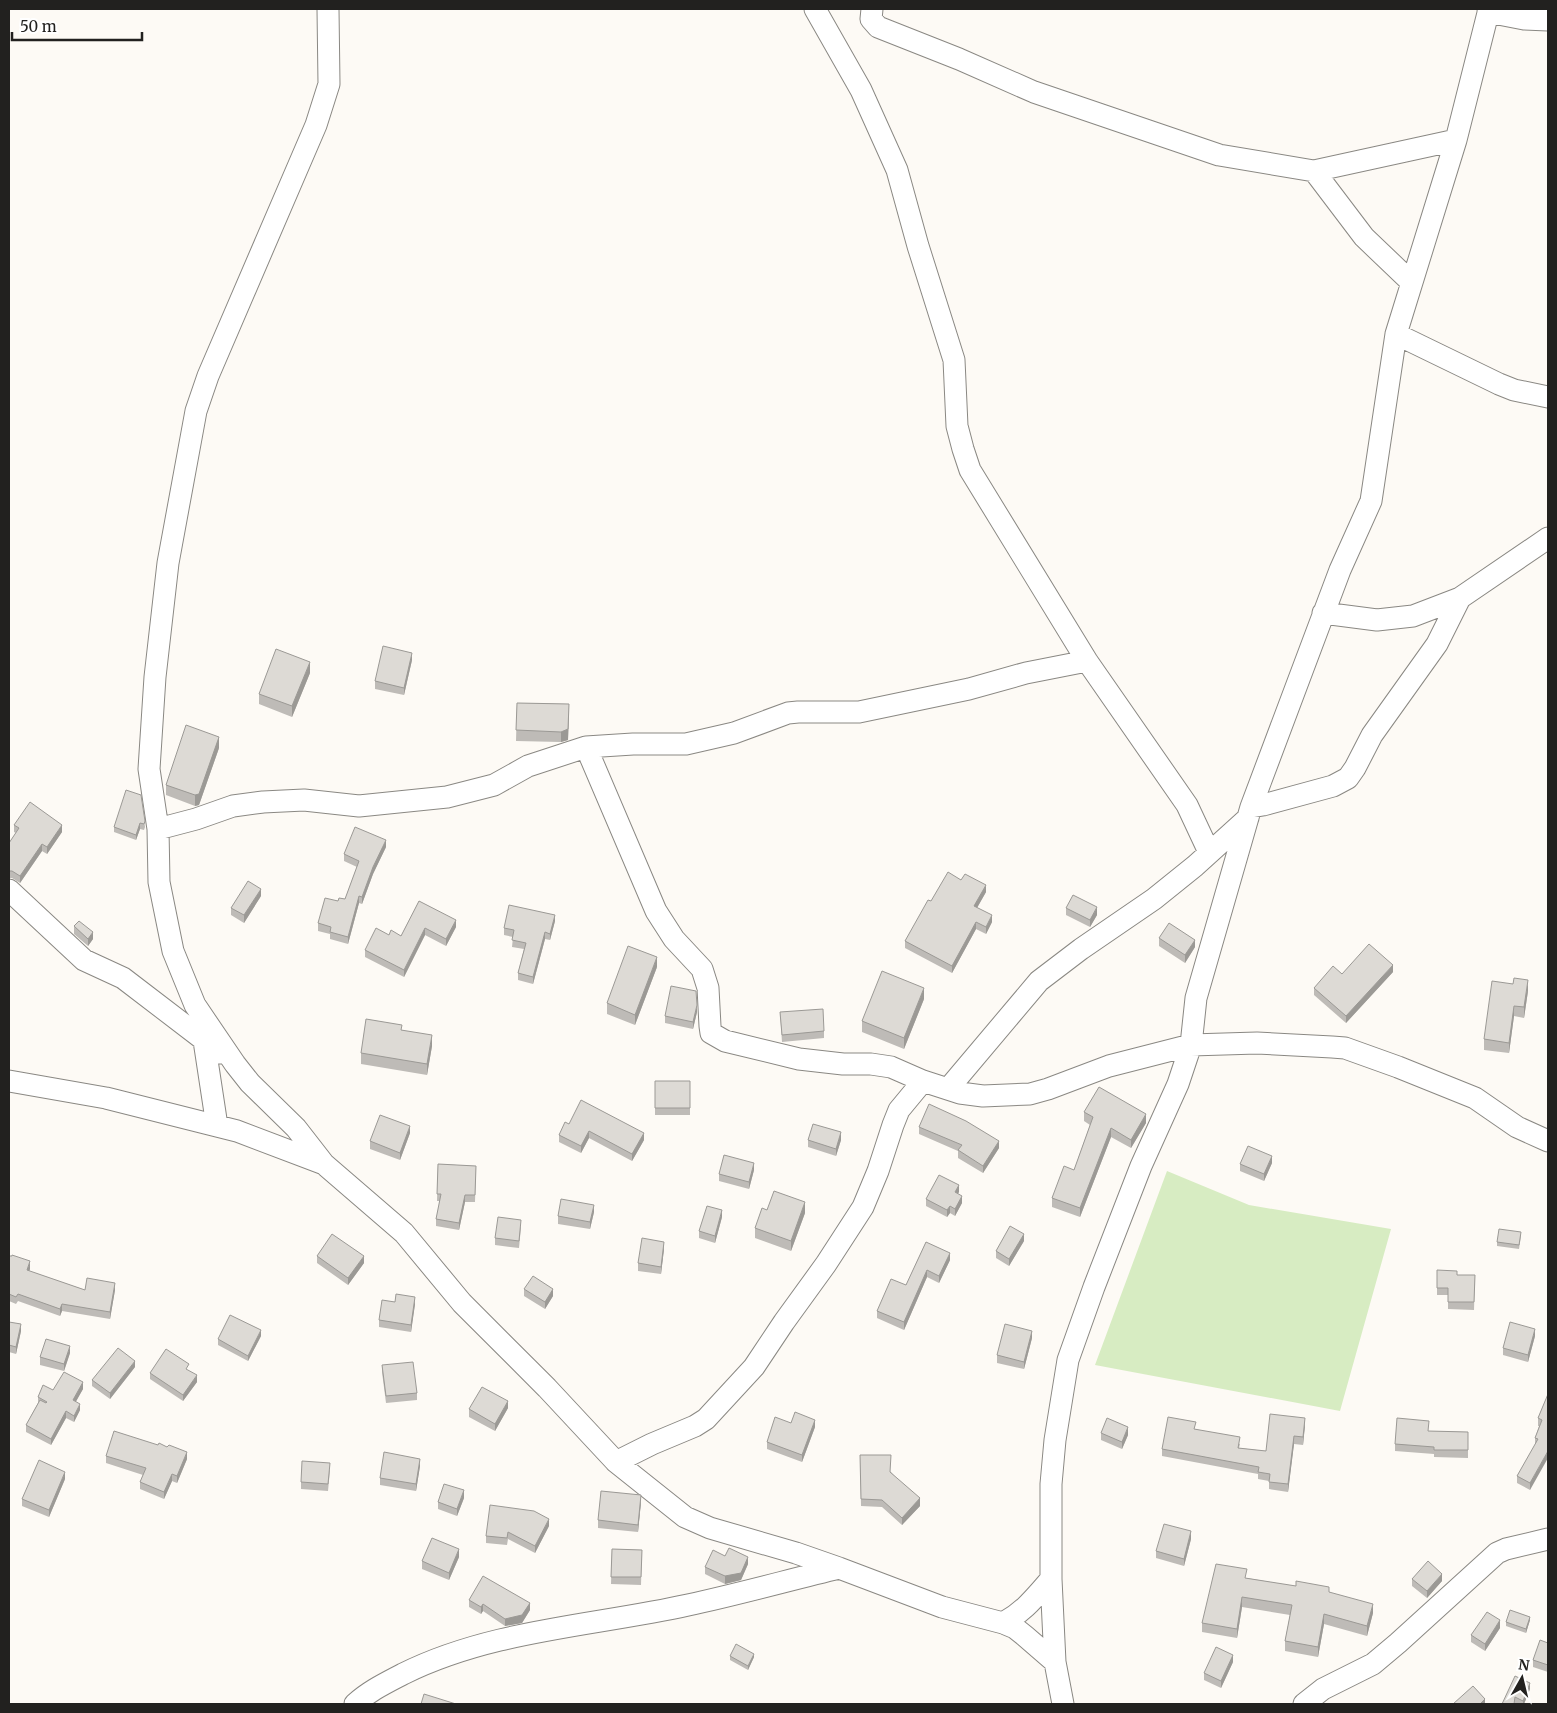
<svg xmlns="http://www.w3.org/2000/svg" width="1557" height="1713" font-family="Merriweather,serif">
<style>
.green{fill:#d7ecc2}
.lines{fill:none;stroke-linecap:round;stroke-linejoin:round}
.minor-casing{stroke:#8a8883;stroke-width:23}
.minor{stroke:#fff;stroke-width:21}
.wall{fill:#bebbb7}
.shaded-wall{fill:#9b9995}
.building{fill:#dddad5;stroke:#9b9995}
</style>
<rect width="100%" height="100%" fill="#fdfaf5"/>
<path class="green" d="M1167 1171 1249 1205 1391 1229 1340 1411 1095 1365Z"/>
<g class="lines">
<defs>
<path id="minor" d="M328 9 329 84 316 125 208 376 196 411 168 563 155 677 149 769 158 829 159 882 173 951 195 1005 235 1064 250 1083 296 1128 324 1164 404 1233 462 1303 547 1388 616 1462 685 1517 710 1528 796 1553 839 1568 942 1607 1003 1623 1015 1628 1025 1636 1055 1662
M815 9 861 90 897 170 918 246 954 360 957 426 963 449 970 470 1087 661 1187 805 1209 852
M872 9 871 19 878 27 959 59 1034 92 1219 155 1314 171 1456 140
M1488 12 1524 19 1548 20
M1314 171 1364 237 1411 282
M1396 334 1499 384 1514 390 1548 397
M1323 613 1377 620 1413 616 1460 598
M586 747 656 911 674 939 702 969 708 988 710 1026 711 1033 725 1041 799 1059 843 1064H871L891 1067 923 1081 960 1093 983 1096 1030 1094 1048 1089 1109 1066 1191 1045 1257 1043 1332 1047 1345 1048 1398 1067 1475 1098 1517 1127 1548 1141
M1251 807 1263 805 1333 786 1348 778 1355 768 1372 735 1437 644 1460 598 1548 538
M158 829 196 819 233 806 263 802 304 800 359 806 447 797 494 785 528 766 586 747 633 744H686L734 733 788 713 798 712H859L969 689 1026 673 1087 661
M9 890 84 960 123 978 221 1053
M203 1034 217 1126
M9 1081 106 1098 237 1131 324 1164
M948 1089 1039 981 1081 949 1154 899 1195 866 1248 818
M616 1462 652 1444 695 1426 706 1419 754 1367 784 1322 826 1264 863 1207 878 1171 893 1125 899 1110 923 1081
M1003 1623C1025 1611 1035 1597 1051 1579
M355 1704C369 1691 386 1683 403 1674 491 1630 593 1626 688 1605 739 1594 789 1580 839 1568
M1063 1704 1055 1662 1051 1579V1484L1055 1440 1068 1360 1094 1287 1141 1166 1178 1084 1191 1045 1196 998 1251 807 1340 570 1371 501 1396 334 1456 140 1489 9
M1304 1704 1323 1689 1373 1664 1398 1643 1497 1553 1506 1549 1548 1539"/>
</defs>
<use href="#minor" class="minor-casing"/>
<use href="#minor" class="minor"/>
</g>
<path class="wall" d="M412 660 404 695 375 689V681Z
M310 673 292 717 259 704V694Z
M517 703 569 704 568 740 561 742 516 741Z
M219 748 199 805 195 806 166 795V785Z
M141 795 145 827 144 830 140 829 136 840 114 832V827Z
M14 825 62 832 47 854 42 851 20 883 12 878H9V843L16 833 14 832Z
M386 847 373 874 362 904 359 903 348 944 330 939V934L318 931V923L338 901 345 899 357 867 344 861V854Z
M961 880 986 892 977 908 992 922 986 934 976 929 952 973 905 948V941L931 901Z
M261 896 244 923 231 915V908Z
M419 901 456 927 446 946 425 935 404 977 365 957V950L389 935 401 936Z
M1066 908 1097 915 1090 927 1066 915Z
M555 921 550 940 545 939 533 984 518 980V973L524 949 512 947 513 937 504 935V928Z
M74 926 93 939 88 946 74 934Z
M1159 938 1195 947 1185 963 1159 946Z
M657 967 635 1025 607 1014V1003Z
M1393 972 1346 1023 1314 995V988L1342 974Z
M1528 991 1524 1018 1514 1016 1509 1053 1484 1050V1039Z
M924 999 904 1049 862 1032V1021Z
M697 1012 693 1029 665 1023V1016Z
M780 1012 824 1031V1038L782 1042Z
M402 1030 432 1046 427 1075 361 1064V1053Z
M655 1081H690V1115H655Z
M1084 1112 1146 1123 1131 1148 1111 1137 1080 1217 1052 1207V1198L1074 1170 1090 1125 1084 1121Z
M569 1124 644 1140 632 1161 589 1138 581 1153 559 1142V1135Z
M919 1127 999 1148 983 1173 958 1158V1151L919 1134Z
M410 1133 400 1160 370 1149V1141Z
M808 1140H841L836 1156 808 1147Z
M1272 1163 1264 1181 1240 1171V1164Z
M438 1164 476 1166 475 1202H465L459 1230 436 1226V1219L440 1201H437Z
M754 1170 749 1189 719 1181V1174Z
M959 1192 958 1193 962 1203 955 1216 950 1213 947 1217 926 1206V1199Z
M767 1210 805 1213 791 1251 755 1238V1228Z
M594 1212 590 1229 558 1224V1216Z
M722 1217 715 1243 699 1238V1231Z
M521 1227 519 1248 495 1245V1238Z
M1521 1236 1519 1249 1497 1246V1242Z
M1024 1241 1009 1266 996 1258V1251Z
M926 1242 950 1260 939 1283 927 1277 904 1330 877 1318V1311L906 1285Z
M664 1249 661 1274 638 1271V1263Z
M9 1256 30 1269 29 1271 85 1290H115L110 1319 62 1311 60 1316 18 1301 16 1304 9 1301Z
M317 1256 364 1263 348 1285 317 1263Z
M1437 1270 1457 1275H1475L1474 1310 1448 1309V1295H1437Z
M524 1289 553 1296 545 1309 524 1296Z
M395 1302 415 1304 411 1332 379 1327V1320Z
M9 1322 21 1331 16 1354 9 1352Z
M261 1336 248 1361 218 1345V1339Z
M1535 1336 1528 1362 1503 1355V1348Z
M1032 1338 1024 1369 997 1363V1355Z
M70 1353 64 1371 40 1365V1357Z
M382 1365 417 1393V1400L386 1403 382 1372Z
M135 1367 110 1399 92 1386V1380Z
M150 1373 197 1382 183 1401 150 1379Z
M83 1389 75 1402 80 1410 74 1422 66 1418 51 1445 26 1432V1425L38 1403V1397L53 1390Z
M1548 1394 1530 1490 1517 1483V1476L1535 1445V1438L1539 1426H1538V1418Z
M508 1408 495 1431 469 1417V1409Z
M791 1423 815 1427 802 1462 767 1449V1442Z
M1305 1425 1303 1445 1294 1444 1288 1492 1269 1489V1481L1258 1479V1474L1162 1456V1449L1196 1429 1240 1444 1239 1448 1266 1451Z
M1429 1431 1468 1432V1458L1434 1457V1454L1395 1451V1444Z
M1101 1433 1128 1435 1122 1449 1101 1440Z
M860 1455 891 1472 920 1506 902 1525 882 1507 861 1506Z
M106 1456 187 1459 177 1483 172 1481 164 1499 140 1489V1482L143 1475 106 1463Z
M420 1466 416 1491 380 1485V1478Z
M330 1470 328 1491 301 1489V1482Z
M65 1479 49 1517 22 1506V1499Z
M464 1498 457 1516 438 1509V1502Z
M641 1502 638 1532 598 1528V1520Z
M549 1526 535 1553 508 1539 507 1545 486 1543V1536Z
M1191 1539 1184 1566 1156 1558V1551Z
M612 1549 642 1550 641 1585 611 1584Z
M725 1556 748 1564 741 1580 725 1584 705 1574V1567Z
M459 1557 449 1580 422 1569V1561Z
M1247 1578 1329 1592 1373 1613 1367 1636 1324 1624 1318 1657 1285 1651V1641L1290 1615 1242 1607 1237 1638 1202 1632V1623Z
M1412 1579 1442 1581 1427 1598 1412 1586Z
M469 1600 530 1610 522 1623 505 1626 483 1611 481 1614 469 1607Z
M1530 1620 1526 1633 1506 1626V1622Z
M1500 1628 1485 1651 1471 1642V1635Z
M1548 1643V1672L1533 1667V1660Z
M730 1656 754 1657 748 1670 730 1660Z
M1233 1662 1221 1688 1204 1680V1673Z
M1530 1689 1524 1704H1502Z"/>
<path class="shaded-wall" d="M412 653V660L404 695V688Z
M310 662V673L292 717V706Z
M569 715 568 740 561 742V732Z
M219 737V748L199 805 195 806V795Z
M140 823V829L136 840V835Z
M62 825V832L47 854V847Z
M386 840V847L373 874 362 904V897L373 867Z
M42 844V851L20 883V876Z
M986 885V892L974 913V906Z
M261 889V896L244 923V915Z
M359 896V903L348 944V937Z
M1097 907V915L1090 927V920Z
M555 915V921L550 940V934Z
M992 915V922L986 934V927Z
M456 920V927L446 946V939Z
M976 922V929L952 973V966Z
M425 928V935L404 977V970Z
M93 932V939L88 946V939Z
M545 932V939L533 984V977Z
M1195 940V947L1185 963V955Z
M657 957V967L635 1025V1015Z
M1393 965V972L1346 1023V1016Z
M1528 980V991L1524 1018V1007Z
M924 988V999L904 1049V1038Z
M697 1005V1012L693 1029V1022Z
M1514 1006V1016L1509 1053V1043Z
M432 1035V1046L427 1075V1064Z
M1146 1114V1123L1131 1148V1140Z
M410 1126V1133L400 1160V1153Z
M1111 1128V1137L1080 1217V1208Z
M589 1131V1138L581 1153V1146Z
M841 1132V1140L836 1156V1149Z
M644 1133V1140L632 1161V1154Z
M999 1141V1148L983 1173V1166Z
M1272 1156V1163L1264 1181V1174Z
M754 1163V1170L749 1189V1182Z
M959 1185V1192L955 1199V1192Z
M465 1195V1202L459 1230V1223Z
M962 1196V1203L955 1216V1209Z
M805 1202V1213L791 1251V1241Z
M594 1205V1212L590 1229V1222Z
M950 1206V1213L947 1217V1210Z
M722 1210V1217L715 1243V1236Z
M1024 1234V1241L1009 1266V1259Z
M664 1242V1249L661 1274V1267Z
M950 1253V1260L939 1283V1276Z
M364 1256V1263L348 1285V1278Z
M30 1261V1269L27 1277V1270Z
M927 1270V1277L904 1330V1322Z
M115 1283V1290L110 1319V1312Z
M553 1289V1296L545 1309V1302Z
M415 1297V1304L411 1332V1325Z
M62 1304V1311L60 1316V1309Z
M21 1324V1331L16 1354V1347Z
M1535 1329V1336L1528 1362V1355Z
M261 1330V1336L248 1361V1356Z
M1032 1331V1338L1024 1369V1362Z
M70 1346V1353L64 1371V1364Z
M135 1361V1367L110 1399V1393Z
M197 1375V1382L183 1401V1395Z
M83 1382V1389L73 1407V1400Z
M508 1401V1408L495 1431V1424Z
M80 1404V1410L74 1422V1416Z
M66 1411V1418L51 1445V1439Z
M1305 1418V1425L1303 1445V1437Z
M815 1420V1427L802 1462V1455Z
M1128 1427V1435L1122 1449V1442Z
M1294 1436V1444L1288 1492V1484Z
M1548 1451V1458L1530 1490V1483Z
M187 1452V1459L177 1483V1476Z
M420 1459V1466L416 1491V1484Z
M65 1472V1479L49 1517V1510Z
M172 1474V1481L164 1499V1492Z
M464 1490V1498L457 1516V1509Z
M641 1495V1502L638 1532V1525Z
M920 1498V1506L902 1525V1518Z
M549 1519V1526L535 1553V1546Z
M1191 1531V1539L1184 1566V1559Z
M459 1549V1557L449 1580V1573Z
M748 1557V1564L741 1580 725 1584V1576Z
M1442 1574V1581L1427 1598V1591Z
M1242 1597V1607L1237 1638V1629Z
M530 1603V1610L522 1623 505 1626V1619Z
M483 1604V1611L481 1614V1607Z
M1373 1604V1613L1367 1636V1626Z
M1324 1614V1624L1318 1657V1647Z
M1530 1617V1620L1526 1633V1629Z
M1500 1620V1628L1485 1651V1644Z
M754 1654V1657L748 1670V1666Z
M1233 1655V1662L1221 1688V1681Z
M1530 1683V1689L1524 1704H1523V1701Z
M1485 1699V1704H1480Z"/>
<path class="building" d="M383 646 412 653 404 688 375 681Z
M276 649 310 662 292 706 259 694Z
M517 703 569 704 568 729 561 732 516 730Z
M186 725 219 737 199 794 195 795 166 785Z
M126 790 141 795 145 821 144 824 140 823 136 835 114 827Z
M30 802 62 825 47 847 42 844 20 876 12 871H9V843L19 828 14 825Z
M355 827 386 840 373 867 362 897 359 896 348 937 330 932 331 927 318 923 325 898 338 901 339 898 345 899 359 861 344 854Z
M948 872 961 880 965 874 986 885 974 906 992 915 986 927 976 922 952 966 905 941 928 900 931 901Z
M248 881 261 889 244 915 231 908Z
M1073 895 1097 907 1090 920 1066 908Z
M419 901 456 920 446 939 425 928 404 970 365 950 376 928 389 935 391 930 401 936Z
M509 905 555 915 550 934 545 932 533 977 518 973 526 943 512 940 514 930 504 928Z
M79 921 93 932 88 939 74 926Z
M1169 923 1195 940 1185 955 1159 938Z
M1369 944 1393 965 1346 1016 1314 988 1333 966 1342 974Z
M628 946 657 957 635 1015 607 1003Z
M882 971 924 988 904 1038 862 1021Z
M1514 978 1528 980 1524 1007 1514 1006 1509 1043 1484 1039 1492 981 1513 984Z
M671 986 696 991 697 1005 693 1022 665 1016Z
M823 1009 824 1031 782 1035 780 1012Z
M366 1019 402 1025 401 1030 432 1035 427 1064 361 1053Z
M655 1081H690V1108H655Z
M1099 1087 1146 1114 1131 1140 1111 1128 1080 1208 1052 1198 1064 1166 1074 1170 1093 1117 1084 1112Z
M581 1100 644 1133 632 1154 589 1131 581 1146 559 1135 565 1122 569 1124Z
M929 1104 966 1121 999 1141 983 1166 958 1150 962 1145 919 1127Z
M380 1115 410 1126 400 1153 370 1141Z
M813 1124 841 1132 836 1149 808 1140Z
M1248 1146 1272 1156 1264 1174 1240 1164Z
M724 1155 754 1163 749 1182 719 1174Z
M438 1164 476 1166 475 1195H465L459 1223 436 1219 441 1194H437Z
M939 1175 959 1185 955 1192 962 1196 955 1209 950 1206 947 1210 926 1199Z
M774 1191 805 1202 791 1241 755 1228 762 1208 767 1210Z
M561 1199 594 1205 590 1222 558 1216Z
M707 1206 722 1210 715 1236 699 1231Z
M498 1217 521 1220 519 1241 495 1238Z
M1010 1226 1024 1234 1009 1259 996 1251Z
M1499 1229 1521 1232 1519 1245 1497 1242Z
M332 1234 364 1256 348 1278 317 1256Z
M642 1238 664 1242 661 1267 638 1263Z
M926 1242 950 1253 939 1276 927 1270 904 1322 877 1311 891 1279 906 1285Z
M12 1255 30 1261 27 1270 85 1290 87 1278 115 1283 110 1312 62 1304 60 1309 18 1294 16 1297 9 1294V1256H12Z
M1437 1270 1457 1271V1275H1475L1474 1302H1448V1288H1437Z
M533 1276 553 1289 545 1302 524 1289Z
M396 1294 415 1297 411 1325 379 1320 382 1300 395 1302Z
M230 1315 261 1330 248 1356 218 1339Z
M9 1322 21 1324 16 1347 9 1345Z
M1510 1322 1535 1329 1528 1355 1503 1348Z
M1005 1324 1032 1331 1024 1362 997 1355Z
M46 1339 70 1346 64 1364 40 1357Z
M118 1348 135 1361 110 1393 92 1380Z
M166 1349 189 1364 186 1369 197 1375 183 1395 150 1373Z
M413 1362 417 1393 386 1396 382 1365Z
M64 1372 83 1382 73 1400 80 1404 74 1416 66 1411 51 1439 26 1425 40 1400 46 1403 47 1402 38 1397 43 1385 53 1390Z
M482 1387 508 1401 495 1424 469 1409Z
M1548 1394V1451L1530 1483 1517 1476 1538 1439 1535 1438 1542 1420 1538 1418Z
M795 1412 815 1420 802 1455 767 1442 775 1417 791 1423Z
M1270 1414 1305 1418 1303 1437 1294 1436 1288 1484 1269 1482 1270 1474 1258 1472 1259 1467 1162 1449 1168 1417 1196 1422 1194 1429 1240 1437 1238 1448 1266 1451Z
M1107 1418 1128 1427 1122 1442 1101 1433Z
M1397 1418 1429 1421 1428 1431 1468 1432V1450H1434V1447L1395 1444Z
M114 1431 158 1445 159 1443 167 1447 169 1445 187 1452 177 1476 172 1474 164 1492 140 1482 146 1468 106 1456Z
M384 1452 420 1459 416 1484 380 1478Z
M860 1455H891L890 1472 920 1498 902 1518 882 1500 861 1499Z
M39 1460 65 1472 49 1510 22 1499Z
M302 1461 330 1463 328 1484 301 1482Z
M444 1484 464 1490 457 1509 438 1502Z
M601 1491 641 1495 638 1525 598 1520Z
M490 1505 534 1511 549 1519 535 1546 508 1532 507 1538 486 1536Z
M1164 1524 1191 1531 1184 1559 1156 1551Z
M432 1538 459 1549 449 1573 422 1561Z
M729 1548 748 1557 741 1573 725 1576 705 1567 713 1550 725 1556Z
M612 1549 642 1550 641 1577H611Z
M1428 1561 1442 1574 1427 1591 1412 1579Z
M1216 1564 1247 1569 1245 1578 1296 1586V1581L1329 1587V1592L1373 1604 1367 1626 1324 1614 1318 1647 1285 1641 1292 1605 1242 1597 1237 1629 1202 1623Z
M483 1576 530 1603 522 1615 505 1619 483 1604 481 1607 469 1600Z
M1510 1610 1530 1617 1526 1629 1506 1622Z
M1487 1612 1500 1620 1485 1644 1471 1635Z
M1540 1640 1548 1643V1665L1533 1660Z
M736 1644 754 1654 748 1666 730 1656Z
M1216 1647 1233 1655 1221 1681 1204 1673Z
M1515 1676 1530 1683 1523 1701 1515 1697 1514 1704H1502Z
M1473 1686 1485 1699 1480 1704H1453Z
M424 1694 456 1704H421Z"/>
<rect width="1557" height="1713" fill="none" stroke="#22211f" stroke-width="20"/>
<g transform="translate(1522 1678) rotate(8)" stroke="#ffffff" stroke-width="4" paint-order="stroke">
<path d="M0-4L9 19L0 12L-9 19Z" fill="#22211f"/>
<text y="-8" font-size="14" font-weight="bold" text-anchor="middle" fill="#22211f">N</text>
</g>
<path d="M12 32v8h130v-8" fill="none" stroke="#22211f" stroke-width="2.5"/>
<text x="20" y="32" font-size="15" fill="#22211f" stroke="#ffffff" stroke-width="4" paint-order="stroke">50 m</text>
</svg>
